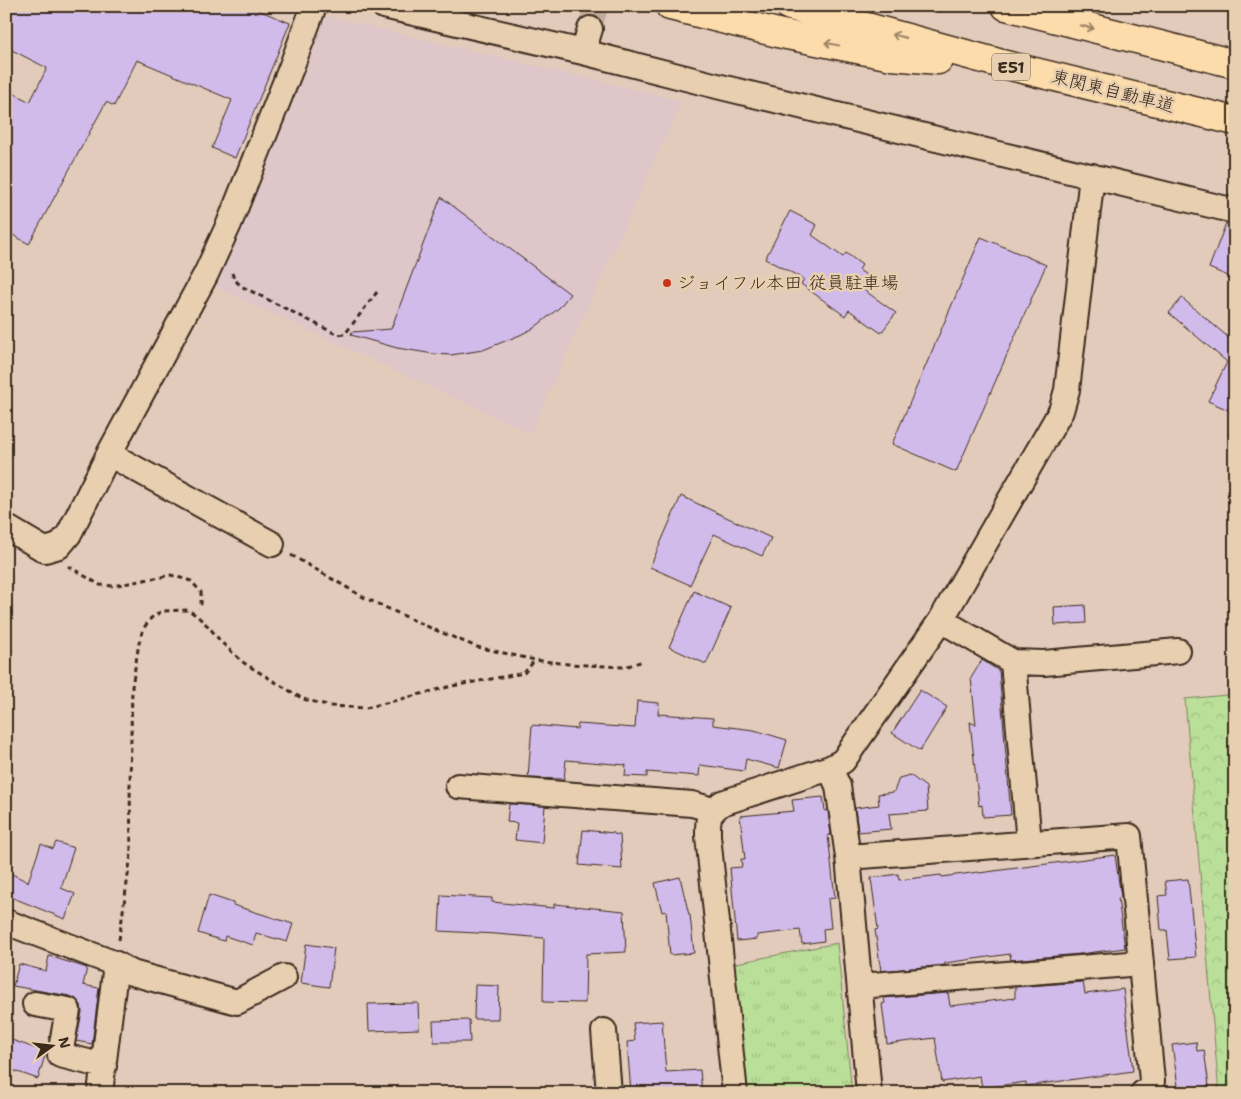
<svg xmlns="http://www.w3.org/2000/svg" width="1241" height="1099" font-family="'Shantell Sans','Klee One',sans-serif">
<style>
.built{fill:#dec6c9}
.forest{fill:url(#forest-crowns);stroke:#7a845c}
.park{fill:url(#park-tufts);stroke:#7a845c}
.building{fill:#d1bbeb;stroke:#3b2a1e}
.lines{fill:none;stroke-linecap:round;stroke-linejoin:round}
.minor-tunnel{stroke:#c1ab9c;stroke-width:24;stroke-dasharray:24 12;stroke-linecap:butt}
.minor-casing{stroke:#3b2a1e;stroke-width:28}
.highway-casing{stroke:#3b2a1e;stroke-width:31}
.path{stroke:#3b2a1e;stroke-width:3;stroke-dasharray:5 4;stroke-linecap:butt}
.minor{stroke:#e7cfaf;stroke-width:24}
.highway{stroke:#fddcac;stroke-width:28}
.oneway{stroke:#9c8365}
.poi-dot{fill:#c8321e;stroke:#e7cfaf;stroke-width:2}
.labels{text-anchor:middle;stroke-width:5;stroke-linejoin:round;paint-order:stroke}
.shield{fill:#e7cfaf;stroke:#6f5c4a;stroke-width:1}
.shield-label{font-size:16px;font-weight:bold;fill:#3b2a1e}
.street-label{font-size:18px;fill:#3b2a1e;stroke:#e7cfaf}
.poi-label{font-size:18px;fill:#3b2a1e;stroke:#e7cfaf;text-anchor:start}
</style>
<defs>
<pattern id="forest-crowns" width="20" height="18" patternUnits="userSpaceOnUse" patternTransform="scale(1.25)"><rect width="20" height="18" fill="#badf99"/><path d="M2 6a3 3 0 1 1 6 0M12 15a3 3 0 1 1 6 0" fill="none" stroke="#a1c083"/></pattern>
<pattern id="park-tufts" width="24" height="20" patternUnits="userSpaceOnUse" patternTransform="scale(1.25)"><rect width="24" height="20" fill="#badf99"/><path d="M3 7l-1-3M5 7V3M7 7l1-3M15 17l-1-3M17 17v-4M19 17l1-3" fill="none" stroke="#a1c083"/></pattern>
</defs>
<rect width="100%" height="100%" fill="#e3cbbb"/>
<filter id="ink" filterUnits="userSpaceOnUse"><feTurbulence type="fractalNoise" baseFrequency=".02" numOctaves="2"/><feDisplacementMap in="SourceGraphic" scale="10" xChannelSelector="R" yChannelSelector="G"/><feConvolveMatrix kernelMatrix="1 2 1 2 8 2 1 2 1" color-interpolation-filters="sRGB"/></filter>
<g filter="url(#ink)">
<path class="built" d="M322 15 682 101 530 433 213 286Z"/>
<path class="forest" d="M1227 695 1231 744H1235V1093H1219L1185 699Z"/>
<path class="park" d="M837 943 852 1093H747L732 964Z"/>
<path class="building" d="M6 6H248L290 23 235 158 212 148 232 100 137 60 114 106 106 102 29 244 6 231V89L30 102 47 68 6 47Z
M441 197 570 294 559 308 534 328 520 335 483 350 451 355 434 354 397 348 351 335 352 332 391 329Z
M790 211 817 225 812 235 843 257 846 253 862 265 859 270 872 279 864 290 896 313 881 333 849 310 845 316 801 284 804 279 765 259Z
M1226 223 1235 224V279L1209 268Z
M981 237 1046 265 956 472 892 444Z
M1182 298 1235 343V413L1208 401 1227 362 1169 313Z
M681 496 771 538 762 556 714 534 690 585 650 567Z
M694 591 731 608 706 664 669 647Z
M1085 605 1086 623 1055 625 1054 607Z
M982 660 999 671 1011 815 983 817 982 805 979 806 970 722 976 725 971 678Z
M920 690 947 707 920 751 892 733Z
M637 701 659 703 658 714 713 718V725L754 730 787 740 779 768 746 759 744 771 700 765 699 776 647 772V777L625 776 626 765 566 760 564 779 528 778 532 725 577 729 578 724 635 728Z
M910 775 926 787 928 811 889 814 891 829 858 832 855 808 879 805 878 794 894 792 899 778Z
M823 797 825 811 828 810 831 835H828L835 898 828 899 831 928 823 929 824 941 802 944 800 930 757 935V939L737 941 730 868 742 867 741 859H745L740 816 794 811 792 800Z
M509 804 545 806 542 843 515 840 517 823 507 822Z
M583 830 614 833V834L620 835 622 869 579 865Z
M56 842 74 848 61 888 75 894 65 919 6 895V871L28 882 41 844 53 849Z
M1115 855 1121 897 1118 898 1125 948 1080 954 1011 960 1010 954 945 963V965L881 971 875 930 878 929 871 878 898 874 899 880 941 875 942 877 978 872 979 873Z
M680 877 689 915H690L694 953 670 955 666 911 662 912 655 883Z
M1188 879 1196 957 1170 959 1167 930H1161L1158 896 1167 895 1165 881Z
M209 895 233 903V905L293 924 287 942 256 933 253 945 225 936 224 941 198 933Z
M441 895 492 898V902L554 908V904L624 911 626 952 586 954 585 1003 543 1002 544 938 496 934 439 931Z
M306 944 334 948 329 987 301 983Z
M49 956 87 968 83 985 99 988 92 1044 76 1041 82 1012 81 1005 76 999 70 996 13 986 19 964 46 971Z
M1083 982 1085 994 1123 989 1133 1071 1026 1086V1082L982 1088 980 1076 942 1082 935 1038 887 1044 882 1004 885 1003 884 998 948 993 950 1006 1015 998V987Z
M475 985 499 986 498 1019H474Z
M418 1003 419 1029 369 1031 368 1004Z
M469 1020 470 1042H434L433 1021Z
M662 1021 666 1072 700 1070 702 1093H631L627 1042 635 1041 633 1023Z
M6 1038 46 1052 38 1079 6 1068Z
M1196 1042 1197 1051 1204 1050 1210 1093H1179L1172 1045Z"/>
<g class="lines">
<path class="minor-tunnel" d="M590 29 596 6"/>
<defs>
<path id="minor" d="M384 6 583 52 721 87 1235 211
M583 52 590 29
M109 454 272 544
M6 527 45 550 59 546 69 534 109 454 206 274 229 224 291 68 314 6
M941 620 1013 662 1044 663 1178 651
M1013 662 1029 843
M830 768 838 786 848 857 869 1093
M458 786 692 804 703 807 711 811
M848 857 1129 836 1152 1081 1150 1089 1143 1093
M6 922 116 964 132 973 237 1002 284 977
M860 986 1141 963
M35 1004 68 1010 60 1055 104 1066
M604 1031 609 1093
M100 1093 116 964
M735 1093 708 836C708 818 707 814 722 803L830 768 843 761 941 620 1061 411 1067 390 1092 176"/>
<path id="highway" d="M670 6 782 34 892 56 938 60
M790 6 1002 64 1235 121
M1006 6 1235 64"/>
</defs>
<use href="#minor" class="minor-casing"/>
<use href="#highway" class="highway-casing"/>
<path class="path" d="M232 273 234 279 241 286 338 335 345 334 377 292
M291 555 365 598 433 629 477 647 535 660 568 664 625 667 643 661
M68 566 100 585 113 586 171 575 191 581 201 592V604L198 608
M119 940 131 854 130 786 132 687 139 643 143 629 151 618 162 611 188 610 196 615 209 627 221 642 244 663 303 699 331 706 366 708 452 686 524 673 535 660"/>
<use href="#minor" class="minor"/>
<use href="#highway" class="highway"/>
</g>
<defs><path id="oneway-shaft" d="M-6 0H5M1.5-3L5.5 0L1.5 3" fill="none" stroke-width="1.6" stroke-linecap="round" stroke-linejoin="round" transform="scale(1.25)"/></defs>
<g class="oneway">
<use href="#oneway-shaft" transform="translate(1087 27) rotate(14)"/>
<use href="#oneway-shaft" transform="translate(899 36) rotate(-165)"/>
<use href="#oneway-shaft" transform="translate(832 44) rotate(-169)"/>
</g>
</g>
<circle class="poi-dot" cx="667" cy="283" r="5"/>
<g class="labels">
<rect class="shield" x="992" y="53.5" width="38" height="27" rx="4"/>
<g class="shield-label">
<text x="1011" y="73">E51</text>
</g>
<g class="street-label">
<text transform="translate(1113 91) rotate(14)" y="6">東関東自動車道</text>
</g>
<g class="poi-label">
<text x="677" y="289">ジョイフル本田 従員駐車場</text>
</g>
</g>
<rect width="1241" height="1099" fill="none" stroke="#e7cfaf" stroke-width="25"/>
<rect x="12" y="12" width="1216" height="1074" fill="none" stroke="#3b2a1e" stroke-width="2" filter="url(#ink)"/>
<g transform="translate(52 1046) rotate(75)" stroke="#e7cfaf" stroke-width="4" paint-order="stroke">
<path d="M0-4L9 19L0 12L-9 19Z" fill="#3b2a1e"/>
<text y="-8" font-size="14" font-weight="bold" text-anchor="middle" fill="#3b2a1e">N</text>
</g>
</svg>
